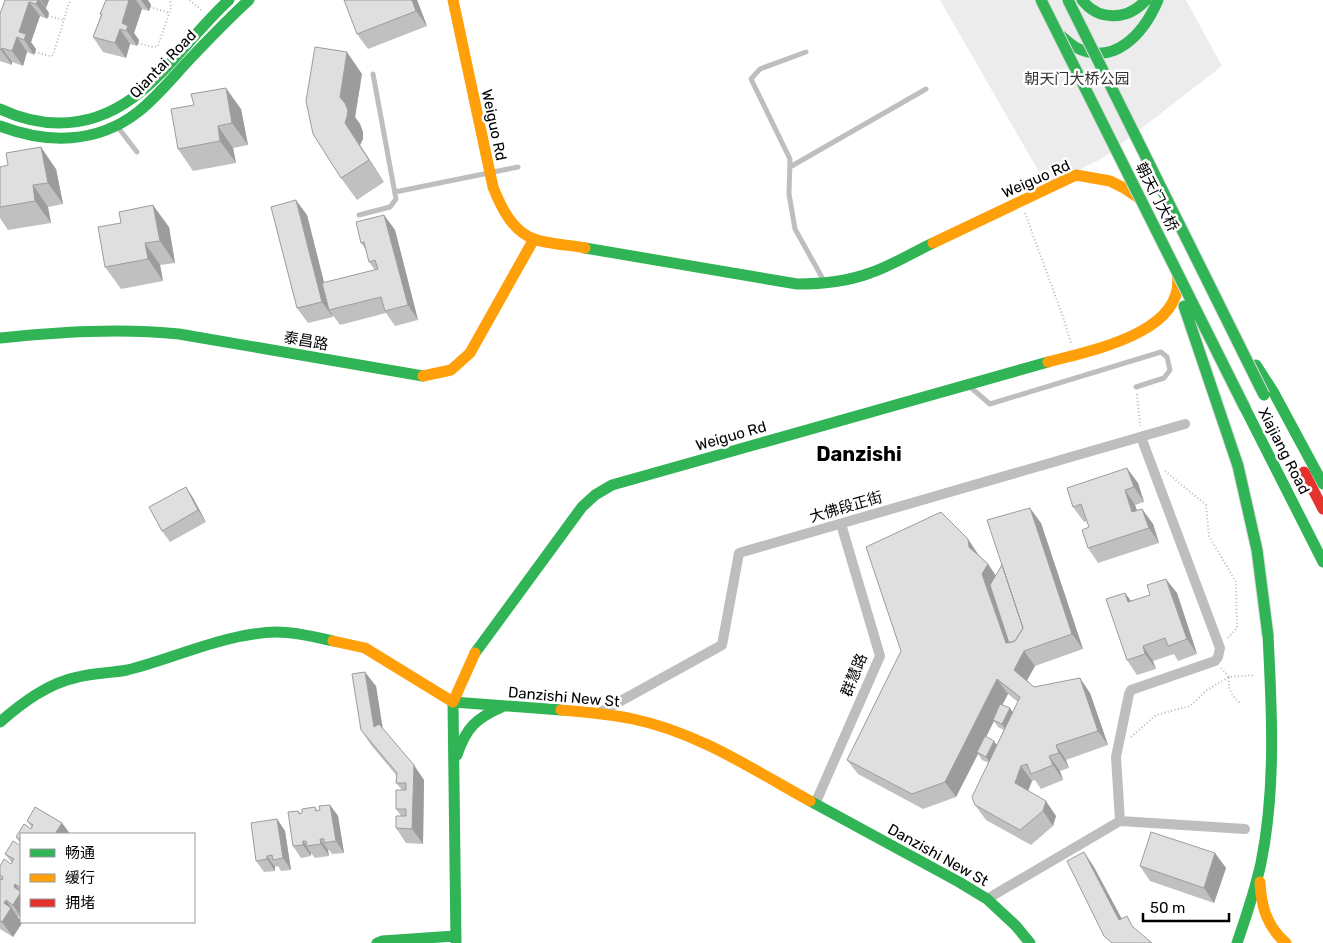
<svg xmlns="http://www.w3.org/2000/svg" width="1323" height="943" font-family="Rubik,'Noto Sans SC',sans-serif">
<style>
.green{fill:#ececec}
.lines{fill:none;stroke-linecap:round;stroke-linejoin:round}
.path{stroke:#b9b9b9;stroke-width:2;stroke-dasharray:1 2.5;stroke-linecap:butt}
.lane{stroke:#bebebe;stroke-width:5}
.street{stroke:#bebebe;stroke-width:10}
.fast{stroke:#30b455;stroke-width:11}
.slow{stroke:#ff9f0a;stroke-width:11}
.jam{stroke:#e5322d;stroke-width:11}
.fast-bridge-casing{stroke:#dbdbdb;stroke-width:13;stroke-linecap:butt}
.fast-bridge{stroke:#30b455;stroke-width:11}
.wall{fill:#c0c0c0;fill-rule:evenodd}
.shaded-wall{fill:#9c9c9c}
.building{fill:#dfdfdf;stroke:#9c9c9c}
.labels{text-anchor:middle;stroke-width:5;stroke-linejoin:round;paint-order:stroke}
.street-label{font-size:15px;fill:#000;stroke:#fff}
.park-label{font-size:15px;fill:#333;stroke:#fff}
.district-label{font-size:20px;font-weight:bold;fill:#000;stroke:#fff}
</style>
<rect width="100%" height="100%" fill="#fff"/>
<path class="green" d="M940 0H1186L1222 66 1103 158 1047 186Z"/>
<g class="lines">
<path class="path" d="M190 0 201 10
M150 7 169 13
M48 16 64 20
M138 43 153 47 158 46 171 8 170 0
M35 52 50 56 53 55 70 0
M1025 213 1063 317 1071 343
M1137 394 1140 426
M1165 471 1206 505 1209 536 1236 582 1237 628 1227 639
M1221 668 1229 677 1255 675
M1229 677C1228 690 1231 695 1241 704
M1131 737 1156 715 1190 706 1207 690 1229 677"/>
<path class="lane" d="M806 52 760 69 751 79 790 159 789 194 795 229 824 281
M117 126 137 152
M790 167 926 89
M395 192 518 167
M359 215 390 207 396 199 373 74
M970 387 990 404 1161 352 1167 357 1170 370 1164 378 1136 387"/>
<path class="street" d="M599 713 722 645 739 553 1185 424
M815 804 880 656 841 524
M1120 821 1116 757 1129 694 1131 690 1215 661 1218 657 1220 648 1141 437
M987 899 1120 821 1245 829"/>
<path class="fast" d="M1082 0C1099 22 1128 20 1146 0
M1060 35C1065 39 1070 44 1075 47 1114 68 1144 33 1158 0
M0 109C19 118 38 123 59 123 140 123 176 48 229 0
M0 126C47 144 97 144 138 112 157 97 173 77 189 60 209 39 228 19 249 0
M585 248 797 284C822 284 846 282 870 273 891 266 912 253 933 243
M0 338C60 332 119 328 179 334L423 376
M1256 365 1274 393 1323 484
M1245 408 1323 562
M475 653 582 507 595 495 612 485 1048 362
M0 722C22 703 48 683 78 677 94 673 111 673 127 670 176 658 225 633 277 632 296 632 315 637 333 641
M457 755C466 728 476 718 502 707
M810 801 959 882 987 899 1016 926 1030 943
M377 943 382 941 455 936
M456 943 453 702 561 710
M1237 943C1246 917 1255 890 1261 863 1276 789 1272 711 1268 636"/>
<path class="slow" d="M453 0 493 187C501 207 512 231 534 239 547 244 571 245 585 248
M933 243 1076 175 1110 181 1124 188 1140 199
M1048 362C1088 351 1188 333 1177 273
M423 376 451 370 470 353 534 239
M333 641 365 648 453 702 475 653
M561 710C586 712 610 714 633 719 697 732 754 770 810 801
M1260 882C1261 906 1267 927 1286 943"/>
<path class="jam" d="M1304 472 1323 509"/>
<defs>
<path id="fast-bridge" d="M1041 0 1245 408
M1068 0 1264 395
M1184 306 1238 466 1257 550 1268 636"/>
</defs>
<use href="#fast-bridge" class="fast-bridge-casing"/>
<use href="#fast-bridge" class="fast-bridge"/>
</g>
<path class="wall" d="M5 0H49L46 8 45 7 49 13 47 19 40 16 31 42 36 49 34 55 27 52 23 66 12 62V65L0 61V14Z
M106 0H148L151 5 149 11 142 9 134 33 139 40 137 46 130 44 126 58 103 52 93 37 101 15 100 14Z
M344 0H417L427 26 368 49 357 34Z
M362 74 355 117 360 124 363 132V139L360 145 384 182 357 200 341 178Z
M241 109 248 145 233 148 236 163 193 171 178 149Z
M0 167 56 169 63 204 48 207 51 223 8 230 0 218Z
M307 215 324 283 375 270 369 262 366 250 361 243 384 215 395 230 418 320 395 326 386 313 340 325 332 314 333 317 308 323 297 308Z
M169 227 175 263 160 265 163 281 121 289 105 267Z
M1138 483 1144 502 1135 505 1137 510 1142 509 1153 524 1159 543 1098 563 1088 548 1089 527 1087 521 1084 522 1073 507Z
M186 487 193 498 206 522 170 542 162 531Z
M1041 523 1083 649 1035 666 1027 680 1034 687 1090 693 1108 745 1066 760 1069 768 1060 771 1063 780 1041 789 1035 780 1032 781 1028 791 1056 816 1053 826 1031 845 986 820 975 805 989 763 982 760 978 754 956 797 923 809 858 774 847 760 978 554 988 564 996 576ZM1008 694 1018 702 1013 713 1010 708 1002 705ZM994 721 998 727 1004 730 997 745 986 737Z
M1125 593 1131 601 1177 593 1197 654 1178 661 1174 654 1153 661 1156 669 1137 675 1127 660Z
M376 686 382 728 424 780 423 844 406 843 396 828 401 816 396 809 402 790 396 783 397 776 371 745 361 730Z
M330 805 338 816 344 853 332 854 329 850H328L329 856 315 858 311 853V856L301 858 293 846 298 811 300 813H302L315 807 318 811Z
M35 807 62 823 70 834H21V845L16 837 24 824 31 829 32 828 27 821Z
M277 819 285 831 291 870 281 871 278 866 275 867V871L264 872 256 861Z
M21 846V918L17 916 22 923 13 937 0 929V879L1 880 0 879V866L11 864 12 863 5 854Z
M1215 853 1226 868 1214 903 1150 881 1140 866Z"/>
<path class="shaded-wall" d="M34 0H40L49 13 47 19 36 4Z
M41 0H49L46 8Z
M129 0H136L142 9 134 33 139 40 137 46 122 23Z
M141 0H148L151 5 149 11Z
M412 0H417L427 26 416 11Z
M29 2 40 16 31 42 36 49 34 55 19 32Z
M120 29 130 44 126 58 115 43Z
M17 37 27 52 23 66 12 51Z
M2 48 12 62V65L1 50Z
M347 52 362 74 355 117 360 124 363 132V139L360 145 384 182 369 160 345 123 340 97Z
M226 88 241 109 248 145 232 123Z
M218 126 233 148 236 163 220 141Z
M41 147 56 169 63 204 48 183Z
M33 185 48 207 51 223 35 201Z
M296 200 307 215 331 310H329L332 314 333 317 322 302Z
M153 205 169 227 175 263 160 241Z
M384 215 395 230 418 320 408 305Z
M145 243 160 265 163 281 148 259Z
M1127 468 1138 483 1144 502 1134 487Z
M186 487 193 498 206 522 198 510Z
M1125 490 1135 505 1143 527 1132 512Z
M1030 508 1041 523 1083 649 1072 634Z
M1142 509 1153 524 1159 543 1149 528Z
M968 539 978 554 980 561 969 547Z
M988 564 998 579 1013 655 1006 643 982 574Z
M1166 579 1177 593 1197 654 1187 639Z
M1125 593 1136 608 1128 602Z
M1143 646 1153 661 1156 669 1145 654Z
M1024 651 1035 666 1025 684 1014 670Z
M365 672 376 686 385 742 374 727Z
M1080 678 1090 693 1108 745 1098 731Z
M997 679 1008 694 994 721 993 720 994 721 978 753 977 752 978 754 956 797 945 782Z
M1010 708 1015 716 1007 732 1002 724Z
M994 741 999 748 991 764 986 757Z
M1056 745 1066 760 1069 768 1059 753Z
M1049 756 1060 771 1063 780 1053 765Z
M414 765 424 780 423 844 412 829Z
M1021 766 1032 781 1025 798 1015 783Z
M1046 801 1056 816 1053 826 1043 811Z
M330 805 338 816 344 853 336 841Z
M277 819 285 831 291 870 283 858Z
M62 823 70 834H55Z
M320 839 328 850 329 856 321 844Z
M303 841 311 853V856L303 845Z
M1084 852 1094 867 1130 934 1119 920Z
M1215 853 1226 868 1214 903 1204 888Z
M267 856 275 867V871L267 859Z
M15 884 21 892V917L13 905 14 887Z
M6 900 22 923 13 937 2 922 4 903Z"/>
<path class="building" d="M5 0H38L36 4 29 2 19 32 26 34 24 40 17 37 12 51 2 48 1 50 0 49V14Z
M106 0H129L122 23 128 26 126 31 120 29 115 43 93 37 102 14H100Z
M344 0H412L416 11 357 34Z
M315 47 347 52 340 97 345 103 348 110 347 117 345 123 369 160 341 178 313 134 306 101Z
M226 88 232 123 218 126 220 141 178 149 171 109 194 105 191 94Z
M41 147 48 183 33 185 35 201 0 207V167L8 165 6 153Z
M296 200 322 302 297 308 271 207Z
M153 205 160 241 145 243 148 259 105 267 98 227 121 223 119 212Z
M384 215 408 305 385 311 381 297 329 310 322 283 378 269 375 260 369 262 364 242 361 243 356 222Z
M1127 468 1134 487 1125 490 1132 512 1142 509 1149 528 1088 548 1082 530 1089 527 1081 504 1073 507 1067 488Z
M186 487 198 510 162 531 149 507Z
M1030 508 1072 634 1024 651 1014 670 1034 687 1080 678 1098 731 1056 745 1059 753 1049 756 1053 765 1031 774 1027 764 1021 766 1015 783 1046 801 1043 811 1020 830 975 805 972 797 1020 697 997 679 945 782 912 794 847 760 901 651 866 547 941 512 968 539 969 547 988 564 982 574 1006 643 1015 641 1023 628 987 520Z
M1002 565 1023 628 1015 641 1009 643 990 585Z
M1166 579 1187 639 1168 646 1165 638 1143 646 1145 654 1127 660 1106 599 1125 593 1128 602 1150 595 1147 585Z
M365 672 374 727 379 724 414 765 412 829 396 828V816H406V809H396V790H406V783H396L397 773 361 730 352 674Z
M1000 704 1010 708 1002 724 993 720Z
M985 736 994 741 986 757 977 752Z
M330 805 336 841 324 843V839H320L321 844 307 846 306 841H303V845L293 846 288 812 298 811 299 814 302 813V809L315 807 316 811 320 810 319 806Z
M35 807 62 823 55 834H48L47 833 46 834H21V840L16 837 24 824 31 829 33 825 27 821Z
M277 819 283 858 273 860 272 855 267 856V859L256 861 251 823Z
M1151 832 1215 853 1204 888 1140 866Z
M13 841 21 846V888L15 884 14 887 21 892 13 905 6 900 4 903 11 908 2 922 0 921V879L2 880 3 877 0 875V866L4 859 11 864 14 859 5 854Z
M1084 852 1119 920 1127 916 1132 926 1152 943H1112L1104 936 1067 861Z"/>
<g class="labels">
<g class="street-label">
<text transform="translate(163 64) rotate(-46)" y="5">Qiantai Road</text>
<text transform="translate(494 125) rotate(78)" y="5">Weiguo Rd</text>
<text transform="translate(1036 179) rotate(-24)" y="5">Weiguo Rd</text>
<text transform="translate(1157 197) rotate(63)" y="5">朝天门大桥</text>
<text transform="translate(306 341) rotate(10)" y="5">泰昌路</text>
<text transform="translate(731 436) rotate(-16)" y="5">Weiguo Rd</text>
<text transform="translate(1284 451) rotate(63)" y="5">Xiajiang Road</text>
<text transform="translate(846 507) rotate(-16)" y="5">大佛段正街</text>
<text transform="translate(854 675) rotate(-68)" y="5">群慧路</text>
<text transform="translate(564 697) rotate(5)" y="5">Danzishi New St</text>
<text transform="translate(938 855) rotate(29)" y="5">Danzishi New St</text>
</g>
<g class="park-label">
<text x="1077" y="84">朝天门大桥公园</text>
</g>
<g class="district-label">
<text x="859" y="461">Danzishi</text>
</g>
</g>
<rect x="20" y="833" width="175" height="90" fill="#ffffff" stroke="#999999"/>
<rect x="30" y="849" width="25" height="8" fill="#30b455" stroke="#999999"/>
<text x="65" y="858" font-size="15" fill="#000000">畅通</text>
<rect x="30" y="874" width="25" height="8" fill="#ff9f0a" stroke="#999999"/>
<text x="65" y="883" font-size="15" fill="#000000">缓行</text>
<rect x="30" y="899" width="25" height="8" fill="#e5322d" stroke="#999999"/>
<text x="65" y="908" font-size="15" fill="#000000">拥堵</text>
<path d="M1143 913v8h86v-8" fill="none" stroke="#000000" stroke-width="2.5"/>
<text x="1150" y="913" font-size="15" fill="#000000" stroke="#ffffff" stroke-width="4" paint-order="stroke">50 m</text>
</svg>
